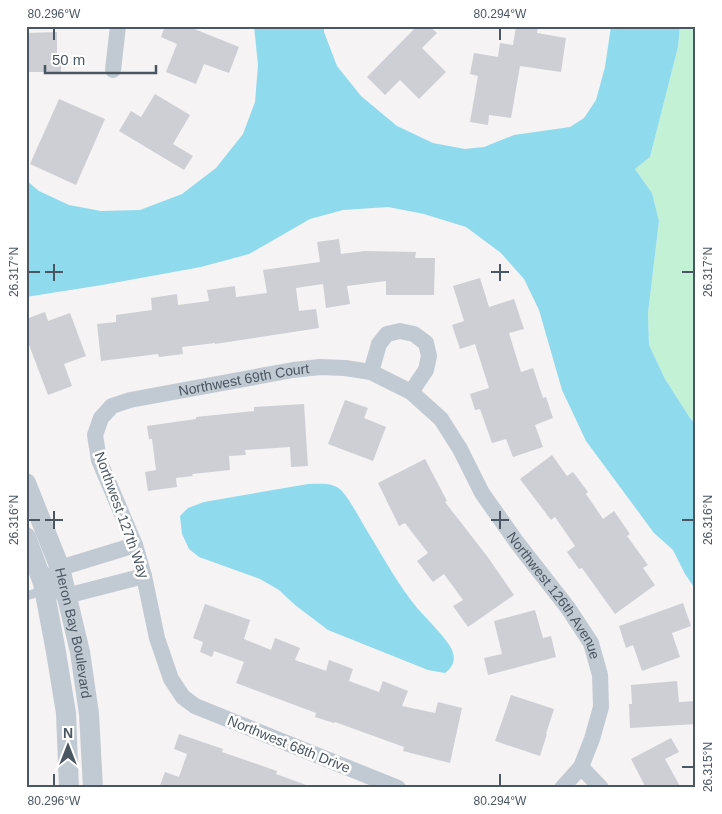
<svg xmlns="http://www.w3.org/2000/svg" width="722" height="814" font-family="Arial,sans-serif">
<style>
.green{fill:#c3f1d5}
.water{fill:#90daee}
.building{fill:#cdcfd5}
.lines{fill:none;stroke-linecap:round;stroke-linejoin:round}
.service{stroke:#c1cad2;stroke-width:9}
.minor{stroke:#c1cad2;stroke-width:16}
.tertiary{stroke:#c1cad2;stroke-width:20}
.ticks{fill:none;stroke:#4a5661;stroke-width:2}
.labels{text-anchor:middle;stroke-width:5;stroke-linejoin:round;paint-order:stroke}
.street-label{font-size:14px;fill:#4a5661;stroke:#fff}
.neatline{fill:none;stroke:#4a5661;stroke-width:2}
.ticks-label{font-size:12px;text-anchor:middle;fill:#4a5661}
</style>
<rect width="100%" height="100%" fill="#f5f3f3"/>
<path class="green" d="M680 26H696V424L690 418 665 379 649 345 648 313 659 221 652 193 635 169 650 157 678 47Z"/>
<path class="water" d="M254 26H324V32L337 66 361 96 397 126 433 143 465 149 484 147 514 135 570 127 584 118 596 100 605 67 611 26H680L678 47 650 157 635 169 652 193 659 221 648 313 649 345 665 379 690 418 696 424V590L685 574 673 550 654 533 586 441 562 390 539 310 524 279 501 253 466 227 424 214 388 207 343 210 310 219 249 254 201 267 102 285 26 297V180L39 191 69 205 101 211 140 210 182 194 216 168 243 134 255 102 258 65Z
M308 484C320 484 332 482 341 490 351 501 358 516 366 529 382 555 398 585 418 609 426 618 448 640 452 650 456 660 453 667 445 673L428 670 328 630 295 605 279 590 260 579 199 557 189 549 182 534 180 516 188 508 204 502Z"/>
<path class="building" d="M165 26H187L239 47 229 73 204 64 196 84 166 72 177 44 161 37Z
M417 26H429L437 33 422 48 446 72 419 99 400 80 385 95 367 77Z
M516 26 538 27 537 33 566 38 561 72 520 66 511 118 489 115 488 125 470 122 478 76 470 74 474 53 498 57 500 43 513 45Z
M57 32V57H61V72H26V33Z
M155 94 190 115 173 144 193 156 184 170 119 131 131 111 141 117Z
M59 99 105 119 76 185 30 164Z
M339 239 341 254 365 251 416 252 415 258H435L434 295H386V281L347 286 350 304 326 308 323 284 296 288 299 311 316 309 319 328 215 344V343L182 347 183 354 159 357 158 354 101 361 97 324 116 322V315L152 310 151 298 177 294 178 305 209 301 207 290 235 286 236 297 267 293 263 270 320 262 317 242Z
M480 278 489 307 514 299 524 329 509 333 521 372 533 368 543 398 546 397 553 418 535 425 543 447 513 457 506 439 492 443 480 409 475 410 470 394 489 388 475 344 460 349 452 325 464 321 453 286Z
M45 312 48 321 70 313 86 356 64 364 72 386 48 395 26 337V319Z
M345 400 368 408 364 418 386 427 373 461 328 444Z
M304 404 308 466 291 467 290 447 245 450 246 455 229 456 230 470 192 474 193 476 176 478 177 487 148 491 145 472 156 470 152 439H149L147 426 196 419V417L254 411V407Z
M552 455 567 476 573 472 588 492 586 494 603 519 614 511 630 534 627 536 648 565 643 568 655 585 615 614 582 568 579 569 567 552 575 546 555 517 551 520 520 479Z
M425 459 447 501 445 502 487 556 514 595 468 627 453 606 463 600 444 574 433 582 417 561 428 553 405 523 399 526 378 483Z
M683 603 691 626 672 633 680 657 642 671 633 645 626 648 619 626Z
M205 604 250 620 244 639 271 650 275 638 300 648 295 660 326 671 329 660 353 669 349 681 379 692 383 681 408 691 402 706 435 713 438 702 462 708 450 763 403 751 404 747 335 722 334 723 315 717 316 713 236 683 244 662 214 651 212 657 200 652 203 642 193 638Z
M535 610 543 638 551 636 556 657 488 675 484 658 502 654 494 621Z
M677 681 679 702 696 701V724L630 728 629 704H632L631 685Z
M511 695 554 709 546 734H547L540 756 495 741Z
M179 734 223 749 222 752 277 771 276 774 309 786V788H159L165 772 179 777 187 754 174 749Z
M671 738 679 752 665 759 681 788H646L631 759Z"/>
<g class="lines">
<path class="service" d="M26 596 36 593 42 585"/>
<g class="minor">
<path d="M113 70 118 26"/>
<path d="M371 372 379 344 387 334 400 331 414 334 426 343 429 356 426 370 411 392"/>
<path d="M52 575 60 568 135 545"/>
<path d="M56 590 66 596 144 576"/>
<path d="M581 767 601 788"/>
<path id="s1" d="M398 788 195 706 183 697 171 679 157 638 144 576 135 545 99 460 95 435 101 418 112 406 130 400 293 370 320 367 345 368 371 372 411 392 441 419 460 449 482 493 518 544 568 608 591 643 600 675 601 707 592 739 581 767 562 788"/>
</g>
<g class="tertiary">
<path id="s2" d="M26 483 60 568 80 652 89 714 93 788"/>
<path d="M26 537 43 583 56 652 66 713 69 788"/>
</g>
</g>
<path class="ticks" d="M54 28V40M500 28V40M54 264V281M500 264V281M28 272H40M45 272H63M491 272H509M682 272H694M54 511V529M500 511V529M28 520H40M45 520H63M491 520H509M682 520H694M682 767H694M54 774V786M500 774V786"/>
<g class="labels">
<g class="street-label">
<text dy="5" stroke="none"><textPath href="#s1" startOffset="681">Northwest 69th Court</textPath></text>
<text transform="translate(122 515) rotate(70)" y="5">Northwest 127th Way</text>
<text dy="5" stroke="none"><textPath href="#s1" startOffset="1105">Northwest 126th Avenue</textPath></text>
<text dy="5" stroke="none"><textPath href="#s2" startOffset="158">Heron Bay Boulevard</textPath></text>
<text transform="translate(289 744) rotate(22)" y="5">Northwest 68th Drive</text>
</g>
</g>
<rect width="722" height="814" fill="none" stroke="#ffffff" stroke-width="55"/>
<g transform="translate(68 746)" stroke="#ffffff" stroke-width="4" paint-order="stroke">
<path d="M0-4L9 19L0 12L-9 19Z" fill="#4a5661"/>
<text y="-8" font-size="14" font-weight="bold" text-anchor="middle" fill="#4a5661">N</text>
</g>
<path d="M45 65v8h111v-8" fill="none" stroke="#4a5661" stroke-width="2.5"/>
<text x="52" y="65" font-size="15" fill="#4a5661" stroke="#ffffff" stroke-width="4" paint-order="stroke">50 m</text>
<rect x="28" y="28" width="666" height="758" class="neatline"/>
<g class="ticks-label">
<text x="54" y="18">80.296°W</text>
<text x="500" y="18">80.294°W</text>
<text transform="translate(14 272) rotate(-90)" y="4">26.317°N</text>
<text transform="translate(708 272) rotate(-90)" y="4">26.317°N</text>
<text transform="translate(14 520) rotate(-90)" y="4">26.316°N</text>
<text transform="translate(708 520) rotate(-90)" y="4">26.316°N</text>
<text transform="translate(708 767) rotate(-90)" y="4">26.315°N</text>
<text x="54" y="805">80.296°W</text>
<text x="500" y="805">80.294°W</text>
</g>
</svg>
